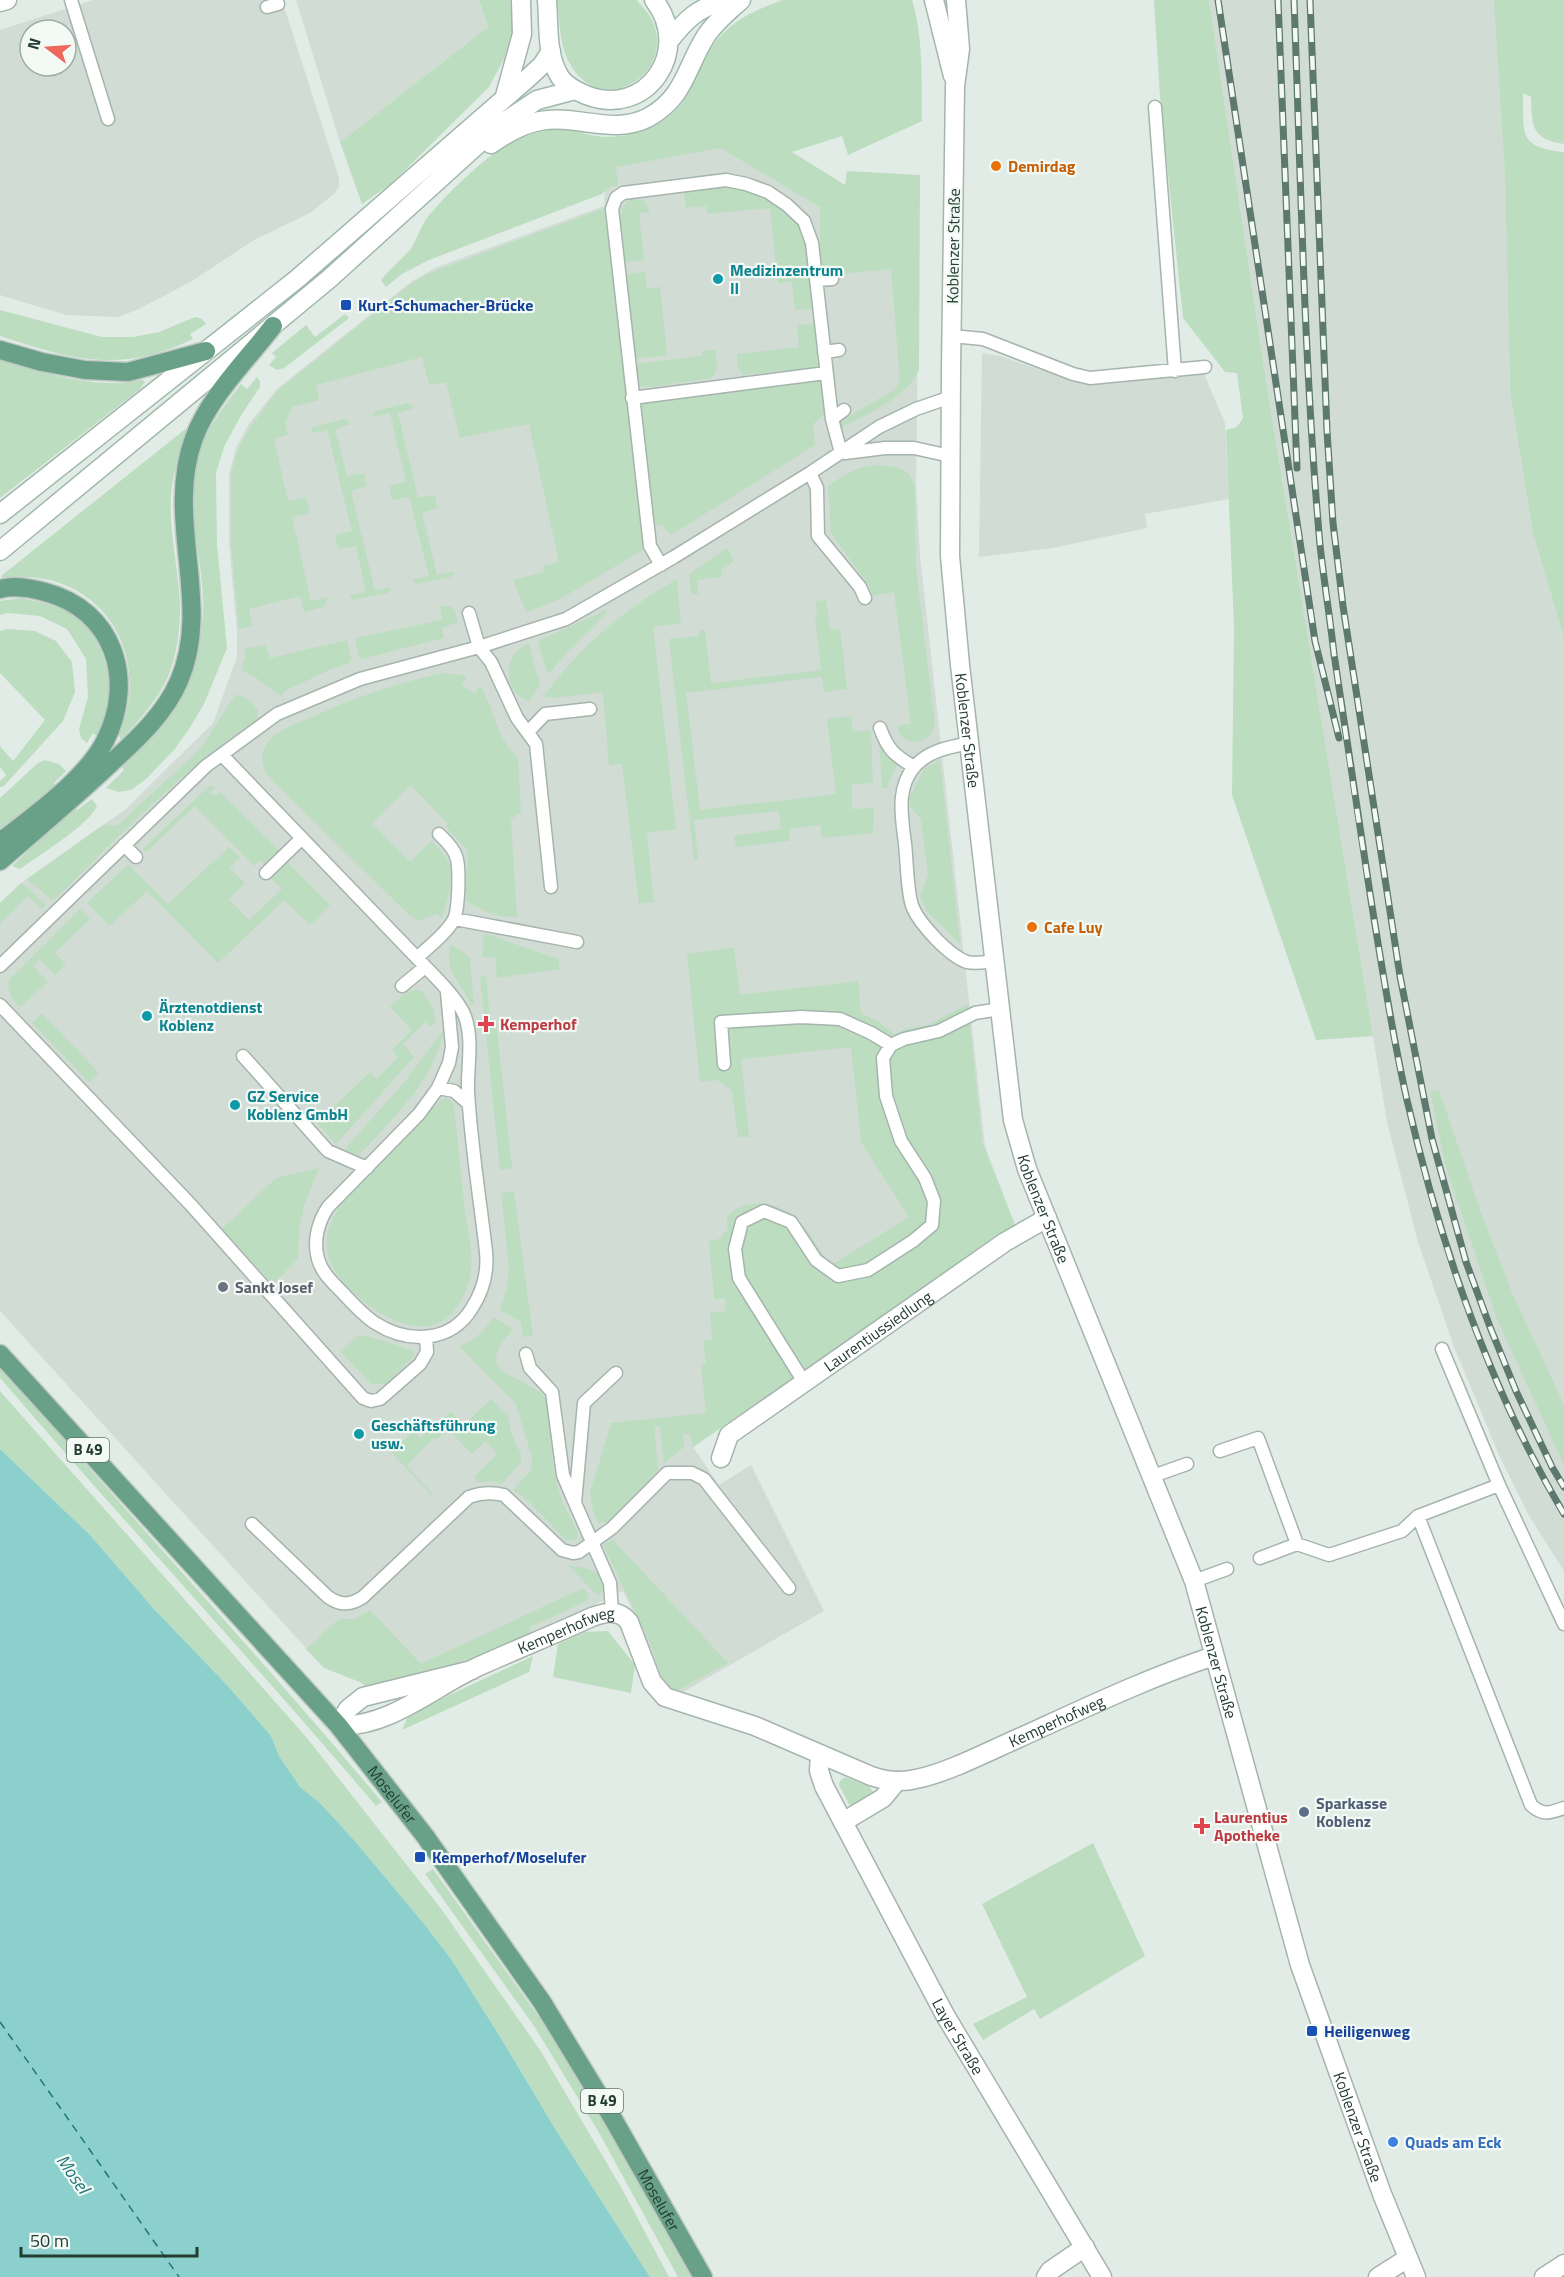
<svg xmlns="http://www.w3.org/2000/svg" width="1564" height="2277" font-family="'Titillium Web',sans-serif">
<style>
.built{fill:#d1dcd5;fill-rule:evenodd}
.green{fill:#bcddbf}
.water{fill:#8cd0ce}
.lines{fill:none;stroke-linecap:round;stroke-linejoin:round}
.ferry{stroke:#1e7776;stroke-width:1.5;stroke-dasharray:8 6;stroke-linecap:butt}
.service-casing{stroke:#a5b4ac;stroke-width:15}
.minor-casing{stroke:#a5b4ac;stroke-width:21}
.tertiary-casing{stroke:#a5b4ac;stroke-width:21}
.secondary-casing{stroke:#a1b8ac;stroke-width:21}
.primary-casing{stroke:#c1c9c5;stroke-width:21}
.service{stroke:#fff;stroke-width:12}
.minor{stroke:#fff;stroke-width:18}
.tertiary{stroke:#fff;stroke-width:18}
.secondary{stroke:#fff;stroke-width:18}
.primary{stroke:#68a088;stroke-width:18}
.rail-casing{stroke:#5d786c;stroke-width:7}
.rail{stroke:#f3f9f5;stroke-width:4.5;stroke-dasharray:14;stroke-linecap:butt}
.food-dot{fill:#e8710a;stroke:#f3f9f5;stroke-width:2}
.culture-dot{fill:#0f9aa8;stroke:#f3f9f5;stroke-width:2}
.transit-dot{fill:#1a4fb4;stroke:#f3f9f5;stroke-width:2}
.health-dot{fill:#e0444e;stroke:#f3f9f5;stroke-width:2}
.worship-dot{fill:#6b7280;stroke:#f3f9f5;stroke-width:2}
.service-dot{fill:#5c6f8a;stroke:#f3f9f5;stroke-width:2}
.shop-dot{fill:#3f7fe0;stroke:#f3f9f5;stroke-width:2}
.labels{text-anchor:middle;stroke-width:4.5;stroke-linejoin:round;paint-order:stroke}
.shield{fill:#f3f9f5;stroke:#61756c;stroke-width:1.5}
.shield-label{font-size:15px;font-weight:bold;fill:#233d31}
.food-label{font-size:16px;font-weight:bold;fill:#c56008;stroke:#f3f9f5;text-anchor:start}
.street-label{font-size:16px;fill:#233d31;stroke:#f3f9f5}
.culture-label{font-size:16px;font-weight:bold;fill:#0d838f;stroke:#f3f9f5;text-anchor:start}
.transit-label{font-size:16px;font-weight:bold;fill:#164399;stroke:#f3f9f5;text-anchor:start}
.health-label{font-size:16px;font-weight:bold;fill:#be3a42;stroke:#f3f9f5;text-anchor:start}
.worship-label{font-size:16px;font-weight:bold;fill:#5b616d;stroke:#f3f9f5;text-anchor:start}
.service-label{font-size:16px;font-weight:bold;fill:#4e5e75;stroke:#f3f9f5;text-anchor:start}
.shop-label{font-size:16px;font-weight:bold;fill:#366cbe;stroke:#f3f9f5;text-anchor:start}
.water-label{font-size:18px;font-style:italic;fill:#1e7776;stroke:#f3f9f5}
</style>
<rect width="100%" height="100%" fill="#e2ece6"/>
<path class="built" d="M93 0H282L339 178V187L335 193 310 213 254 240 192 281 139 309 118 317 66 315 0 295V30ZM30 30H66V66H30Z
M296 0H479L488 27 340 142Z
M1209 0H1495L1505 176 1510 392 1533 534 1564 638V1571L1528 1514 1499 1455 1454 1347 1418 1242 1387 1122 1265 374Z
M720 148 919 264 916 483 920 555 985 1146 1015 1225 693 1447 719 1485 751 1465 824 1611 678 1695 663 1682 646 1639 623 1591 513 1643 367 1687 360 1682 324 1668 0 1311V903L21 883 126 809 213 723 237 657V632L229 544V474L236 448 248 425 277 389 412 281 437 267 604 206 607 163Z
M982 353 1000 356 1083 384 1203 372 1225 423 1229 499 1145 514 1147 528 1053 548 979 557Z"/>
<path class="green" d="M479 0H510L513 28 504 59 489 87 392 183 362 204 340 142 488 27Z
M557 0H637C642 7 650 14 653 22 676 77 599 118 570 64 559 45 560 21 557 0Z
M783 0H912C924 39 921 80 922 121L848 155 842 136 792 152 845 185 847 171 920 175 919 369C909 397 865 415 839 429V422L894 390 900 381 891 269 832 275 820 269V207L720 148 616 167 618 186H612L602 194 429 260 402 274 386 287 381 280C390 269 401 260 410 250 417 240 420 227 427 218 445 195 490 152 516 139 526 134 539 132 551 130 567 128 581 133 596 136 620 140 649 131 669 116 685 104 693 85 701 67 719 27 744 14 783 0Z
M1154 0H1209L1265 374 1373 1036 1316 1040 1232 795 1234 627 1226 430 1237 427 1243 418 1237 373 1225 372 1183 318 1160 97Z
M1494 0H1564V144C1531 139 1532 126 1531 97L1523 93C1524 134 1517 147 1564 152V638L1533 534 1510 392 1505 176Z
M726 186C752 192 783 201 799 225 809 241 809 289 812 309L795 310 792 281 778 283 770 208 707 214 706 206 686 208 684 190Z
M632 198 644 201 650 212 639 213 644 260 625 262C623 243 612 209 632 198Z
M605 208 643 550 558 600 526 612 513 580 544 572 543 566 559 562 529 424 460 438 446 382 429 385 422 357 316 385 319 400 292 407 285 423 288 435 274 439 288 501 306 497 310 513 292 517 311 601 329 597 323 607 304 612 300 596 249 609 252 626 239 629 231 544V474L238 449 251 426 278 390 413 282 437 270Z
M645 272 647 288 660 287 667 355 634 359 625 274Z
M0 310 102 337H133L159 332 195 317 202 319 206 324 190 334 193 339C120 374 73 360 0 336Z
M345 314 349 318 284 368 277 370 269 365 276 357 272 353 306 325 315 337Z
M814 324 818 367 743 375 737 365V354L799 347 797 325Z
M715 350C717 361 720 369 711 378L653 387 637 386 634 364 702 356 703 351Z
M0 360C47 373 93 390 142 380L145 382 140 389 0 498Z
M257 377 260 381V387L240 417 224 447 216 473 217 545 227 648 204 704 189 729 174 750 146 779 131 790 118 792 106 788 124 770 121 765C143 741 171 718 186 689 198 665 204 626 203 599 202 560 189 521 193 481 196 443 219 412 241 384L247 389Z
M822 379 824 415 813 424 815 445 671 535 663 526 654 525 640 404Z
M408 403 414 408 398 413 418 498 435 495 437 508 422 513 437 575 454 571 451 577 416 584 412 580 429 576 409 497 392 500 389 486 406 482 390 413 372 417 376 411Z
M345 419 351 424 335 429 347 476 364 473 367 486 351 491 375 591 391 587 388 593 353 600 349 596 366 592 356 546 338 549 335 535 352 531 327 430 310 433 313 427Z
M188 427C182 449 173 470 171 494 169 526 176 558 179 590 182 621 178 658 164 685 153 705 136 723 121 740L119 735C155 649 96 566 3 578L1 576Z
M881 465C899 468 910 468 915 487L916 569 935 724C931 744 903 751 897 726L911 724 894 592 872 596 869 586 831 533 828 486C847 473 857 466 881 465Z
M727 548 734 561 721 570V577L697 580 698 594H691L689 574Z
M677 579 681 623 653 627 676 829 647 833 654 902 639 904 622 764 609 765 603 692 555 698 544 696C581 645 623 611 677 579Z
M21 598C40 602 58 605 74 615 99 632 111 668 109 697 109 710 103 725 98 737L93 733 87 743 81 738 79 729 88 697 86 659 67 629 40 616 7 613 0 615V601Z
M826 600 830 630 840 629 847 689 824 692 822 677 686 693 700 810 836 794 827 719 851 716 853 732 871 730 873 783 852 784V809L874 808 873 833 822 838 820 825 789 829 790 841 736 847 734 836 781 829 779 811 694 820 698 859 694 860 669 639 699 636V630H705L711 683 821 670 815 615H817L816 601Z
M440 606H450L454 609 458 622 442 628 444 638 362 659 359 657 355 638 442 620Z
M606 610 607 612 567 652 550 673 547 672 538 641Z
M8 629 35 631 56 641 72 662 75 692 63 721 4 786 0 787V781L6 775 0 767V746L13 761 45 720 0 673V631Z
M347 640 351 658 349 663 329 670 285 691 281 696 255 677 241 670 245 658V648L266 645 270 658Z
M529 644 540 685 529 701C502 694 502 651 529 644Z
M443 673 467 676 462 685 475 694 480 685C494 707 497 741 518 757L521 812 511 819 517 917C497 917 483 913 467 900L465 885 468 859 466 849 446 827 448 824 411 785 372 823 410 862 431 841C437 847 447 856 450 865 453 876 447 908 442 918L437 914 418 921 410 916 267 775C262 765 260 755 266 745 276 729 300 722 317 715 358 696 398 683 443 673Z
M235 695C247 696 252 702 258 711L257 719C182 770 120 836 55 899L52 900 27 879 103 825 117 826 201 748Z
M879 738 898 762 887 788H882Z
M45 760 59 764 66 771 54 783 57 788 0 836V798L38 763Z
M940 760 960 944 927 911 920 896 928 875 921 820 910 806V796L924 769Z
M209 786 216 787 210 793 215 796 220 792 280 851 265 865 261 860 254 866 195 806 146 852 143 849Z
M92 799 97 806C89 825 39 855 20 869L12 866 29 850 42 830 71 804 77 810Z
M229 847 240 857 230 868 245 883 229 899 249 920 282 889 271 878 287 862 330 905 310 925 284 900 218 963 147 891 110 926 87 903 128 864 168 904Z
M21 883 46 905 42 909 28 896 0 924V903Z
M80 909 90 919 55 953 66 965 55 975 40 959 33 966 48 982 20 1007C12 998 6 992 9 980Z
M484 933 558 959 560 969 497 978 495 957H482Z
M451 945 466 954 470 959 474 1005H471C463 984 442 970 451 945Z
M734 948 740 995 858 981 861 1013 879 1022 894 1034 909 1028 928 1025 968 1004 982 1142 1015 1225 693 1447 690 1434H683L684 1447 664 1463 660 1426H654L658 1470 611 1521 598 1523 593 1511 590 1493 611 1423 706 1413 701 1365 706 1364 703 1341 712 1340 710 1313 726 1311 725 1298 714 1299 709 1241 719 1239 728 1229 727 1217C735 1207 743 1205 755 1204 796 1201 811 1237 830 1266L909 1217 861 1142 851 1047 741 1059 749 1137H738L732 1091 718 1080 700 1082 687 954Z
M486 976 490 1021 496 1020 512 1168 500 1170 480 977Z
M421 990 434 1010 436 1021 431 1027 425 1022 403 1044 414 1057 336 1144 317 1123 370 1072 377 1079 398 1057 392 1050 412 1030 390 1007 407 991Z
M42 1013 99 1073 89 1082 32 1023Z
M444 1029C435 1079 396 1115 363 1151L358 1155 349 1153 345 1149 407 1079Z
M1439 1090 1480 1210 1512 1293 1564 1405V1465L1497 1319 1446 1167 1430 1091Z
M446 1098 450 1099 454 1106C458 1141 461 1176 465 1211 468 1230 473 1251 471 1270 470 1283 464 1298 456 1308 426 1349 373 1313 347 1286 339 1277 330 1267 328 1255 324 1237 330 1222 339 1207L441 1100Z
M319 1168 304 1206 299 1229 298 1259 273 1284 222 1229 276 1178Z
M514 1192 533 1336 523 1337 521 1322 500 1310 507 1288 509 1268 501 1193Z
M494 1317 513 1329C468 1379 524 1371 547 1400 550 1432 551 1466 561 1497 565 1511 575 1522 578 1536L576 1540H566L525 1498 513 1490 531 1470 532 1458 516 1404 459 1346C476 1341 484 1330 494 1317Z
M358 1335C373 1336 400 1346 415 1352L412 1358 386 1384H371L341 1352Z
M0 1366C126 1512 258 1654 382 1802L376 1806C253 1661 124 1522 0 1378Z
M0 1391 307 1738 442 1910 540 2050 622 2189 669 2277H650L554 2127 499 2035 451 1959 425 1925 353 1839 320 1803 300 1787 279 1756 271 1736 227 1685 154 1609 90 1535 0 1449Z
M491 1399 508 1415 511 1433 521 1454V1462L502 1484 493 1481 478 1483 474 1477 497 1454 485 1441 472 1454 448 1429 436 1440 433 1438 407 1466 434 1496 433 1497 391 1452 414 1431 420 1438 451 1412 464 1425Z
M613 1540 728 1663 676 1691 668 1689 663 1681 649 1640 603 1545Z
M568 1565C585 1568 605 1569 605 1590L597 1595Z
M583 1588 589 1596 587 1601 531 1626 528 1636C477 1660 422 1674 367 1687L360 1682 324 1668 306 1649 339 1619H354L370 1610 421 1664Z
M608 1631 635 1665 631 1693 553 1677 558 1644 584 1632Z
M533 1656 529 1672 402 1730 409 1714Z
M845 1777 870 1787 873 1792 871 1796 850 1806 839 1785 840 1781Z
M1093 1843 1145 1956 1040 2019 1034 2009 983 2040 973 2024 1027 1997 982 1904Z
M433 1869 541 2020 607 2125 692 2277H678L598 2131 534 2026 425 1874Z"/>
<path class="water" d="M0 1449 90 1535 154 1609 227 1685 271 1736 279 1756 300 1787 320 1803 353 1839 425 1925 451 1959 499 2035 554 2127 650 2277H0Z"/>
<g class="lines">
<path class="ferry" d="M0 2022 179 2277"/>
<defs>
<path id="service" d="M71 0 108 119
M267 7 278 4 276 0
M1155 107 1175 371
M817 280 832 279
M952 336 983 339 1073 374 1090 378 1205 367
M824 352 839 350
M632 398 826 373
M841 453 832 419 844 410
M845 453 885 448H914L950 456
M810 473 817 488 818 536 860 587 865 598
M661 565 650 546 612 209 616 198 623 193 726 180 746 184 768 192 787 205 804 221 812 243 832 419
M469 613 479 647 491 662 517 718 536 744 551 887
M880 728C888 750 894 755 914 767
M528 732 545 714 590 709
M970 743C950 747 930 750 916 765 895 787 902 818 905 844 907 860 907 895 913 908 920 924 949 956 967 962 975 964 986 962 994 961
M222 755 417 958C431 973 456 996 464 1014 474 1038 467 1067 468 1092 471 1145 480 1199 486 1252 488 1272 483 1291 472 1308 451 1343 408 1344 375 1323 363 1315 352 1303 342 1292 332 1282 322 1273 318 1259 313 1241 318 1222 328 1207L419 1114 438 1088 449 1063 452 1047 447 992
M124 845 136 857
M266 873 302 838
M455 919 577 942
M417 958C429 946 445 935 453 921 459 912 460 866 456 856 453 847 445 840 439 834
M0 966 206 766 277 714 360 679 479 647 566 619 674 557 810 473 879 427 916 409 951 397
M402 986 425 967
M0 1005 191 1205 363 1398 371 1401 380 1399 420 1364 427 1352 426 1337
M243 1056 328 1151 367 1168
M724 1064 721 1022 801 1017 840 1019 871 1033 891 1045
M438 1088 454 1091 469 1104
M1442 1349 1499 1485 1564 1624
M526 1354 530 1368 552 1392 563 1475 574 1501
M804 1382 739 1278 735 1249 742 1222 764 1211 791 1222 816 1260 838 1276 868 1270 913 1241 932 1225 934 1201 925 1178 901 1141 886 1096 883 1058 891 1045 904 1039 939 1031 975 1013 1000 1009
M1220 1451 1258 1438 1297 1544
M1153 1476 1187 1464
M1418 1516 1531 1805C1543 1816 1550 1813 1564 1808
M252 1524 328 1597C341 1606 351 1605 363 1597L469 1497C482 1492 492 1492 504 1495L562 1550 573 1553 579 1552 612 1528 667 1473H692L704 1479 789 1588
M1260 1558 1297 1544 1329 1555 1402 1531 1418 1516 1499 1485
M1194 1581 1227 1569
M612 1612 610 1583 575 1503 584 1403 616 1373"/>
<g id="minor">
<path d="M0 2 7 0"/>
<path id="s1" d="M721 1458 729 1435 1005 1242 1047 1218"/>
<path id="s2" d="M472 1670 363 1697 348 1709 338 1725C385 1729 432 1689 473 1669 512 1651 553 1635 592 1617 606 1612 619 1609 629 1622L652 1682 665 1697 755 1726 871 1776C886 1781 901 1783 916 1779 947 1773 989 1751 1019 1738 1083 1709 1147 1678 1214 1656"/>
<path id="s3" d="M820 1755 819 1771 824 1786 945 2015 1102 2277"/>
<path d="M843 1822 883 1798 897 1781"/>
<path d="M1046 2277 1050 2271 1085 2247"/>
<path d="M1378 2277 1408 2258"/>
<path d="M1544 2277 1564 2264"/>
</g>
<g id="tertiary">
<path d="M934 0 953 76"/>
<path id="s4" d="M956 0 960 49 955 86 951 369 950 556 960 665 1013 1120 1027 1169 1194 1581 1300 1965 1382 2194 1416 2277"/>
<path d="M505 96 522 34 521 0"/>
</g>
<path id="secondary" d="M547 0C549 25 546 55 560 77 566 86 576 91 586 95 647 119 693 50 654 0
M669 41C687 18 697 9 725 0
M491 144C506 134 522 124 540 121 577 114 614 136 649 117 685 97 686 67 706 36 715 22 729 11 741 0
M0 514 297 279 528 78 542 65 551 51
M0 551 329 279 498 126 537 100 575 90"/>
<g id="primary">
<path d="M0 350 42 362 85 370 128 372 206 351"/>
<path d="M0 589C15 585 30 588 45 592 114 610 136 680 105 741 87 778 32 817 0 842"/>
<path d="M0 861C37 829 74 798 110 764 136 740 165 714 179 681 213 603 164 520 194 438 209 397 247 360 273 326"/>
<path id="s5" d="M0 1354 338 1725 425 1836 542 2002 612 2117 703 2277"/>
</g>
</defs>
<use href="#service" class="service-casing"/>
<use href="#minor" class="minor-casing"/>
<use href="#tertiary" class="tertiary-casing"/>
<use href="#secondary" class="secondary-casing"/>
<use href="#primary" class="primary-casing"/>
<use href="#service" class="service"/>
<use href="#minor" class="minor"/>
<use href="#tertiary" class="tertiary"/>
<use href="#secondary" class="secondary"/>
<use href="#primary" class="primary"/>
<defs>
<path id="rail" d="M1218 0 1315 641 1339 738
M1278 0 1297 468
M1294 0C1301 182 1304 364 1320 545 1324 581 1330 618 1334 654 1346 736 1358 818 1371 900 1382 967 1392 1034 1407 1100 1440 1244 1488 1386 1564 1514
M1310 0 1327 431 1333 523 1343 606 1400 976 1432 1139 1466 1262 1490 1327 1516 1391 1552 1467 1564 1487"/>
</defs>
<use href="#rail" class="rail-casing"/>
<use href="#rail" class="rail"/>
</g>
<g class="food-dot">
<circle cx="996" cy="166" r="6"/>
<circle cx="1032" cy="927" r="6"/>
</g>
<g class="culture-dot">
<circle cx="718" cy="279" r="6"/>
<circle cx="147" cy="1016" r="6"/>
<circle cx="235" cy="1105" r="6"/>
<circle cx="359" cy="1434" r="6"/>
</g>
<g class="transit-dot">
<rect x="340" y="299" width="12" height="12" rx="3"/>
<rect x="414" y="1851" width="12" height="12" rx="3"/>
<rect x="1306" y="2025" width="12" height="12" rx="3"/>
</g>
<g class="health-dot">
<path d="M483 1015h6v6h6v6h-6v6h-6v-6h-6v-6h6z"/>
<path d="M1199 1817h6v6h6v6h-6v6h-6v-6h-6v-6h6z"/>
</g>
<circle class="worship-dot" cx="223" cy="1287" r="6"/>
<circle class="service-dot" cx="1304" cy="1812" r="6"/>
<circle class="shop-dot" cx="1393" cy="2142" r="6"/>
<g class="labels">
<g class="shield">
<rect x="67" y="1438" width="42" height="24" rx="4.5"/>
<rect x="581" y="2089" width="42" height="24" rx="4.5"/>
</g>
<g class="shield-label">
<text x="88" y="1455">B 49</text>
<text x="602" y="2106">B 49</text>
</g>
<g class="food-label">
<text x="1008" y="172">Demirdag</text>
<text x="1044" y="933">Cafe Luy</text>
</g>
<g class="street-label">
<text transform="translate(953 246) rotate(-89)" y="6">Koblenzer Straße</text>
<text dy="6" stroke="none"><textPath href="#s4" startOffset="732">Koblenzer Straße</textPath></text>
<text dy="6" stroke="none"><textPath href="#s4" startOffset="1218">Koblenzer Straße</textPath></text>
<text dy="6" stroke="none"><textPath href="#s1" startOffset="206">Laurentiussiedlung</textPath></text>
<text dy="6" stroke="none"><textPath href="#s2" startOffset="400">Kemperhofweg</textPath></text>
<text dy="6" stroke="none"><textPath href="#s4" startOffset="1704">Koblenzer Straße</textPath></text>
<text dy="6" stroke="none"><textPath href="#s2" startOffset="972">Kemperhofweg</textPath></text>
<text dy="6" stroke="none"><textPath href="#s5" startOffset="590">Moselufer</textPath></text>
<text dy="6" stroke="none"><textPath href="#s3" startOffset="316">Layer Straße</textPath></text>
<text dy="6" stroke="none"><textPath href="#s4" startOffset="2190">Koblenzer Straße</textPath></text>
<text dy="6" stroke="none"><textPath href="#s5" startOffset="1076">Moselufer</textPath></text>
</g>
<g class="culture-label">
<text x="730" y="276">Medizinzentrum<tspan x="730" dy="18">II</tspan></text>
<text x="159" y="1013">Ärztenotdienst<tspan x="159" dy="18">Koblenz</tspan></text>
<text x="247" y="1102">GZ Service<tspan x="247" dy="18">Koblenz GmbH</tspan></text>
<text x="371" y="1431">Geschäftsführung<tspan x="371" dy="18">usw.</tspan></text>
</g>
<g class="transit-label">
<text x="358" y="311">Kurt-Schumacher-Brücke</text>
<text x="432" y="1863">Kemperhof/Moselufer</text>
<text x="1324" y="2037">Heiligenweg</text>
</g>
<g class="health-label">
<text x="500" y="1030">Kemperhof</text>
<text x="1214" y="1823">Laurentius<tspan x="1214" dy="18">Apotheke</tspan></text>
</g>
<g class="worship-label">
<text x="235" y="1293">Sankt Josef</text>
</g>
<g class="service-label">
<text x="1316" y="1809">Sparkasse<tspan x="1316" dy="18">Koblenz</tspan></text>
</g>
<g class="shop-label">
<text x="1405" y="2148">Quads am Eck</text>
</g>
<g class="water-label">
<text transform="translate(73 2174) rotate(55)" y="6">Mosel</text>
</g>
</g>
<g transform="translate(48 48) rotate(287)"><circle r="28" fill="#f3f9f5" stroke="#a0aea7" stroke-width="1.5"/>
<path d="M0-4.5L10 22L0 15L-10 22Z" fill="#ee685e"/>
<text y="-9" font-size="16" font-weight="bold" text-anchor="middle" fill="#233d31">N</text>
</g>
<path d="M21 2247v9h176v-9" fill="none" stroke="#233d31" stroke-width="3"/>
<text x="30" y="2247" font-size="18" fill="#233d31" stroke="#f3f9f5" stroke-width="4.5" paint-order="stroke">50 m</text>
</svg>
